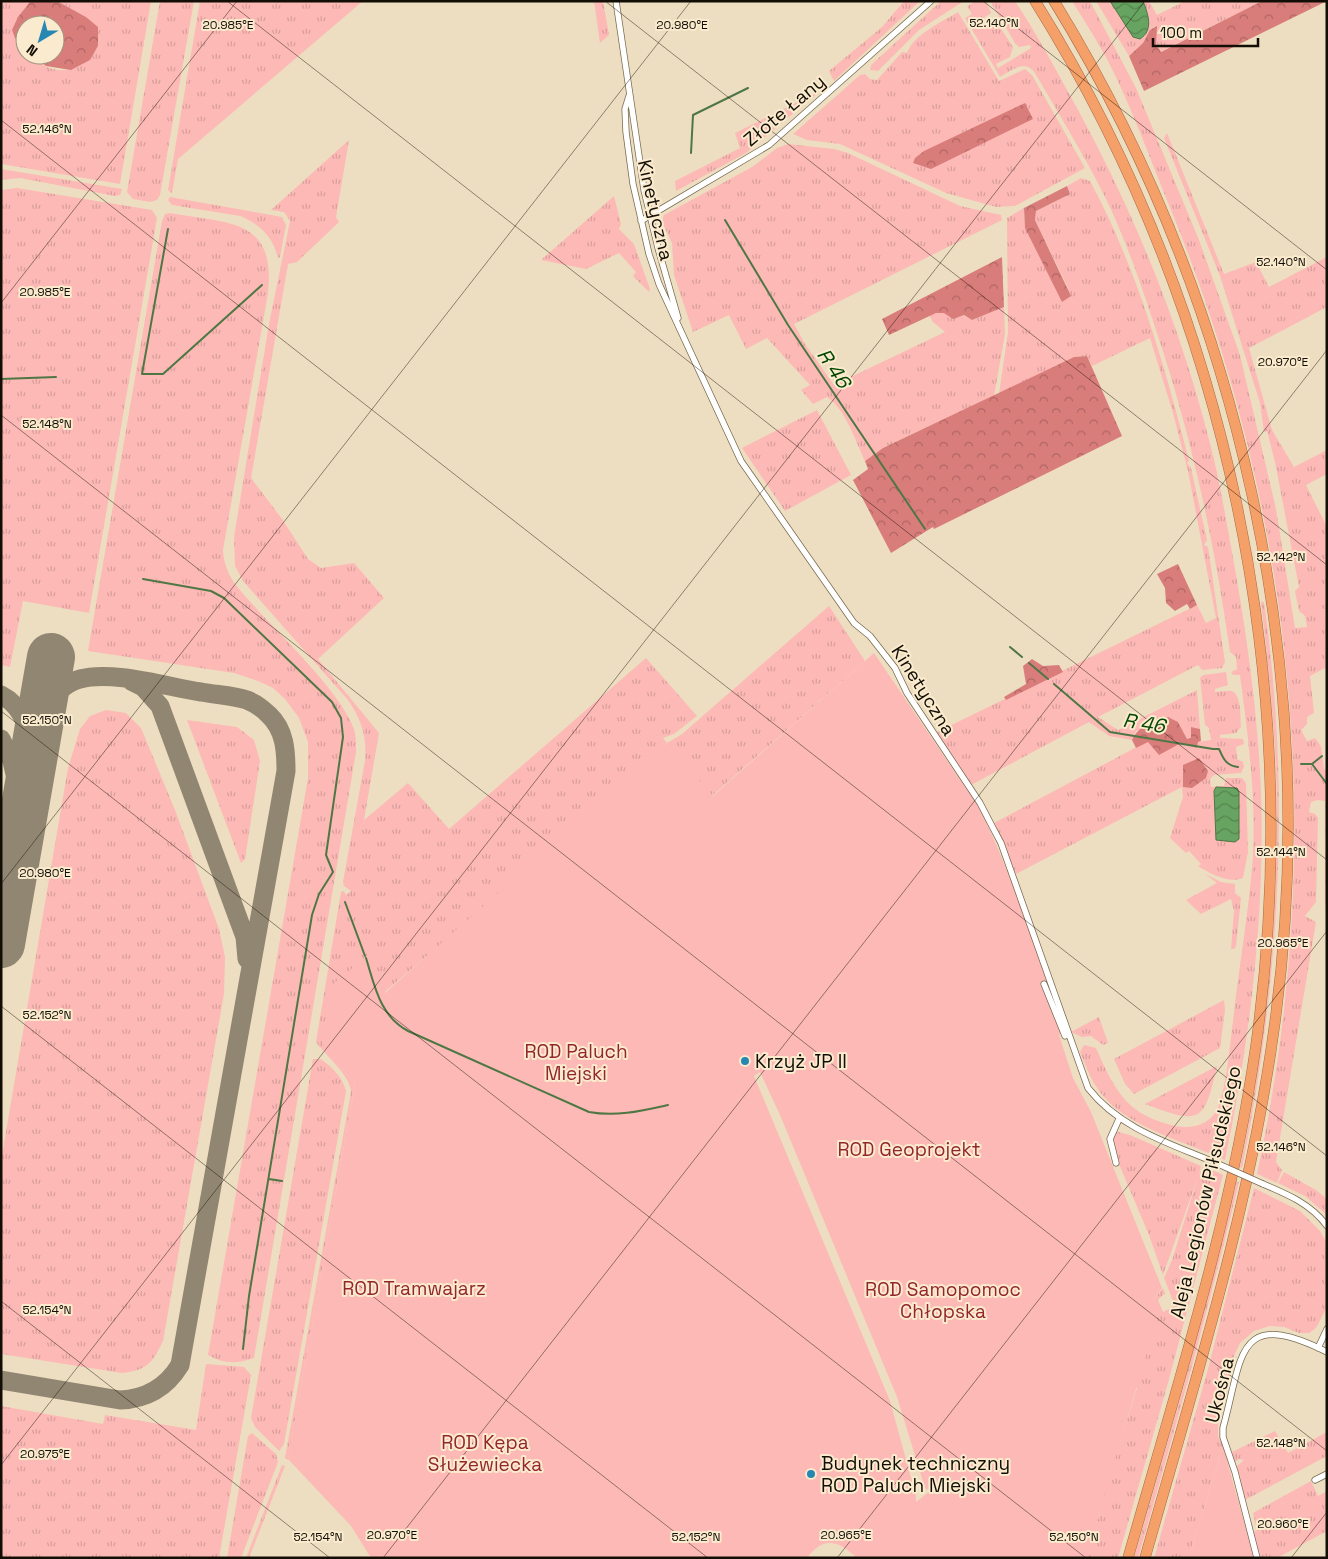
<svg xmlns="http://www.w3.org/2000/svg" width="1328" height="1559" font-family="'Space Grotesk',sans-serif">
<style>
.grass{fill:url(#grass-tufts)}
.forest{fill:url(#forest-crowns)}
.garden{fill:#fdb9b6;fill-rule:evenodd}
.water{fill:url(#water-waves);stroke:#4e7745}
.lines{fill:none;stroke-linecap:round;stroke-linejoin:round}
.stream{stroke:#4e7745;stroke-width:2}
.taxiway{stroke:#918672;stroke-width:19}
.runway{stroke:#918672;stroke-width:48}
.street-casing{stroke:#786a50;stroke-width:7}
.highway-casing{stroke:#a66c46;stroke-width:11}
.street{stroke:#fff;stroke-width:5.5}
.highway{stroke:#f59f69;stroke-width:10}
.street-bridge-casing{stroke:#786a50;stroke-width:7;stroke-linecap:butt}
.street-bridge{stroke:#fff;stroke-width:5.5}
.ticks{fill:none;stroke:#130e05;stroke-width:1;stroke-opacity:0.45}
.poi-dot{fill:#2687b2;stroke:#fbebce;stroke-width:2}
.labels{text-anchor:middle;stroke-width:4;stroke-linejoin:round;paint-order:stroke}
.street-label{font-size:19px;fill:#130e05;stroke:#fbebce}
.park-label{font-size:19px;fill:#93262d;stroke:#fbebce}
.poi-label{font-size:19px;fill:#130e05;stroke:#fbebce;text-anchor:start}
.water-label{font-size:20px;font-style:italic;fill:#024700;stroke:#fbebce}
.ticks-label{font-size:12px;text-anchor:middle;fill:#130e05;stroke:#fbebce;stroke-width:4;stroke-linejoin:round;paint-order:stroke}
</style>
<defs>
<pattern id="grass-tufts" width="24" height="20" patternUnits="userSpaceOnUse" patternTransform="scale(1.25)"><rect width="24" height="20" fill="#fdb9b6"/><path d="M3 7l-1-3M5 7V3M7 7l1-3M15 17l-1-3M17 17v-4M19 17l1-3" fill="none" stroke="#d89e9b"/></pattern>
<pattern id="forest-crowns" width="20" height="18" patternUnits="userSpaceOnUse" patternTransform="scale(1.25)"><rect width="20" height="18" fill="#d97d7b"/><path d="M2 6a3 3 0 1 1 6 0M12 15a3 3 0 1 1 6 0" fill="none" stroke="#af6563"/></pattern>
<pattern id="water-waves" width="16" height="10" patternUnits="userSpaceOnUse" patternTransform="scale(1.25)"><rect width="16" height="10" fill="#67a461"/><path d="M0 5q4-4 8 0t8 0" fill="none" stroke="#54844e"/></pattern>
</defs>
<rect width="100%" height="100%" fill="#eddec1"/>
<path class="grass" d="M1 1H32L15 38 25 49V55C34 55 38 62 45 66 68 77 87 65 98 46L86 17 57 1H151L120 184 1 164Z
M160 1H194L160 195 157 200 150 202 133 199 127 192Z
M200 1H363L178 159 172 193 168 190Z
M594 1H603L609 35 600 43Z
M904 1H920L834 81 829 71 882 27Z
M941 1H964L919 30 878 71 870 70 871 65Z
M976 1H986L991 13 973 25 974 29 987 21H996L1013 47 1010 57 996 64 998 68 1031 48 1030 45 1019 47 1015 43 990 1H1015C1034 30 1051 60 1067 90 1134 209 1185 335 1216 468 1223 501 1229 535 1235 569 1248 643 1258 717 1261 792 1265 916 1250 1040 1225 1160 1189 1143 1133 1129 1106 1099 1093 1086 1087 1069 1080 1052L1084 1045 1096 1048C1113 1086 1124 1112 1167 1124 1185 1129 1203 1129 1215 1113 1226 1097 1230 1042 1233 1021 1239 966 1249 911 1253 856 1256 796 1248 735 1240 675H1233L1231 672 1237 669 1236 657 1230 652C1214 539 1190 429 1153 321 1139 279 1124 235 1104 195 1083 153 1058 113 1035 73 1025 59 1012 70 1000 77L965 18 972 14 967 6Z
M1072 1H1090L1136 88 1199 240 1240 355 1276 509 1295 628 1307 627 1305 616 1299 611 1295 591 1299 587 1275 462 1267 431 1264 432 1260 403 1220 276 1164 138 1167 133 1224 274 1256 262 1269 287 1327 257V307L1249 348 1272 430 1294 467 1327 450V474L1306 485 1327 527V667L1310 676 1314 713 1307 717V724L1301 730 1307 741 1315 738 1321 746 1324 769 1327 771V904L1325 905V801L1318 800 1311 802 1309 812 1315 814 1318 818 1316 902 1305 916 1316 922 1276 1162 1282 1170 1277 1183 1257 1174C1328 844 1297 517 1169 205 1149 157 1131 105 1107 59 1096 39 1084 20 1072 1Z
M1096 1H1149L1157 15 1185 1H1262L1160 52 1156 45V26L1150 30 1143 43 1129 56Z
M958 12 999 81 1025 69 1032 75 1085 168 1015 206 996 207 946 193 840 144 807 140 793 134 860 75 865 74 870 79 877 80 902 52 907 53C913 35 942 22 958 12Z
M820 91 746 153 676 191 675 181 740 148 735 133Z
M349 140 336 217 339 222 297 262 288 264 251 478 282 519 308 559 321 568 354 563 384 598 318 659 379 733 364 820 408 783 449 829 646 658 697 716 674 734 663 738 667 743 682 734 829 606 865 661 712 796 666 743 652 765 381 995 323 1048 355 1084 288 1460 285 1458 351 1092C351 1076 325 1055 316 1042L341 892 344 891 346 895 351 891 344 886 343 882 365 761C367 738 362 720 348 700L243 581 235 566 234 537 269 324 290 221 284 212 271 210Z
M788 144 834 149 848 153 960 206 1001 215 1002 220 794 324 805 344 834 385 945 332 933 322 929 315C942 310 961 312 972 320L1004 307 1005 334 994 396 883 448 865 461C855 440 846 410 827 397L813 404 801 390 810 385 767 338 746 349 729 315 693 332 674 275 672 243 662 222 664 215 752 167 777 148Z
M1 169 122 189 120 195 115 196 20 178 1 180Z
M1081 178 1090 181C1137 268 1165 366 1189 461L1187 463 1191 468 1207 540 1204 545 1208 547 1225 662 1222 668 1202 670 1198 665 1194 667 1098 717 1118 730 1197 690 1200 729 1191 727V739H1187L1178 722 1136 731 1132 740 1109 736 1089 722 971 785 935 733 1197 605 1206 623 1216 618 1188 471 1173 413 1150 338 1092 366 1087 356 1074 357 999 394 1008 332 1007 218 1024 208 1025 228 1069 290 1035 220 1036 211 1070 194 1067 186Z
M17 188 152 210 157 218 89 613 23 601 10 667 1 665V190Z
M614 196 621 224 619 229 634 244 650 289 649 292 633 276 636 272 619 253 586 269 541 260Z
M170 197 282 217 286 225 280 257 278 258C273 237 260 224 240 216L172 205 168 200Z
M170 213C228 224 276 217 268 293L223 550C224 576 240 590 256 608 283 638 341 693 354 729 356 736 356 744 356 752L254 1358C238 1364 223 1364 208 1355L308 778V742L299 718 285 699 273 688 258 681 234 673 88 651 162 221 165 214Z
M817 410 851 475 785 511 742 448Z
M1261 602H1264C1291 791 1280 981 1242 1168L1240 1167C1265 1051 1277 933 1277 814 1277 743 1269 673 1261 602Z
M1226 672 1228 685 1215 689V692C1220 692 1226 690 1231 691 1242 693 1240 718 1241 727L1236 733 1220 735V738L1243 739 1244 744 1236 747 1237 759 1243 762 1244 767 1241 773 1214 775 1210 779 1211 787 1224 786 1226 778H1242L1246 783 1248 852 1243 878C1228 884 1211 874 1198 866L1201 864 1189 851 1186 853 1170 838 1183 797 1182 787 1016 874 994 823 1148 741 1181 743 1197 748 1198 742 1211 740 1209 728 1205 725 1200 678 1203 675Z
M106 710 126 713 141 728 175 810 219 929 225 957 224 994 163 1341C152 1364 147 1370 122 1373L1 1354V1161L68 768 80 729 90 716Z
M187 720 237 727 254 740 260 761 245 859 241 863Z
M1205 874 1221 882 1235 884V893L1241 898 1236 946 1234 949H1231L1234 911 1231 899 1201 914 1186 900 1217 883Z
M1224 1000 1225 1010 1220 1048 1134 1094 1125 1084 1114 1059Z
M1099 1017 1108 1043 1103 1045 1091 1036 1082 1037 1071 1032Z
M313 1059H320C331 1065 343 1078 346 1091L284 1444 279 1451 255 1427 251 1418Z
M1217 1066C1204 1123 1201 1125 1145 1104Z
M1115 1131 1130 1135 1201 1166 1199 1175 1203 1166 1223 1175 1168 1383 1118 1558H1067L1093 1533 1100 1511 1093 1503 1116 1455 1137 1388 1129 1378 1146 1305 1152 1302 1163 1288 1165 1293 1158 1300 1163 1312 1175 1306 1164 1278 1172 1260 1198 1177 1163 1275 1149 1235 1113 1150 1112 1141Z
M1284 1172 1316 1190 1327 1199V1215L1305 1196 1278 1183Z
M1237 1181 1239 1182C1209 1308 1174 1433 1138 1558H1134L1183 1389Z
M1254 1188 1300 1211 1320 1231 1327 1243V1307L1316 1328 1309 1333H1299L1284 1327 1270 1326 1254 1331 1240 1343 1234 1356 1218 1424V1436L1223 1446 1189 1558H1154L1208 1369Z
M206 1364 244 1367 251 1375 219 1558H1V1406L103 1424 105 1415 196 1430Z
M1275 1431 1288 1453 1327 1432V1456L1245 1500 1236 1467 1244 1460 1239 1459 1235 1462 1232 1452Z
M252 1433 276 1454 278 1462 241 1558H227L248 1436Z
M282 1465 285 1466 249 1558H246Z
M1311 1481 1318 1496 1327 1491V1531L1277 1558H1260L1253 1532 1257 1530 1253 1513Z"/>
<path class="forest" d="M57 1 86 17 98 27V46L90 60 71 70 46 66 31 55H55V25H25V49L15 38 12 30 18 17 30 2Z
M1262 1H1327L1144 91 1129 56 1143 43 1150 30 1157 26 1156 45 1161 52Z
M1025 103 1033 119 931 169 913 163 915 158 924 151Z
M1067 186 1070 194 1036 211 1035 220 1071 296 1062 302 1025 228 1024 208Z
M1002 257 1004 307 972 320 964 315 953 319 944 313H936L889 335 882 319Z
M1087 356 1122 436 934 529 933 527 891 553 853 480 868 469 865 461 883 448 1074 357Z
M1178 564 1197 605 1190 609 1187 604 1175 611 1166 603 1165 588 1157 574Z
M1032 659 1043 666 1059 665 1063 672 1006 700 1004 697 1026 684 1023 666Z
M1168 717 1178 722 1187 739 1191 738V727L1200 729 1201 741 1198 742 1197 748 1181 743 1159 755 1148 742 1136 748 1132 740C1139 725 1153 722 1168 717Z
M1199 758 1208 771 1206 778 1192 788 1183 787V765Z"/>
<path class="garden" d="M874 653 980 809C1014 880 1039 955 1064 1030L1059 1035 1073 1078 1091 1112 1162 1288 1152 1302 1155 1325 1086 1558H857C839 1541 824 1535 807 1558H371L351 1526 288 1459 355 1084 323 1048 332 985 370 953 385 993 667 743 713 796ZM760 1072 780 1115 897 1397 925 1488 930 1491 916 1502V1496L890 1401 754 1076Z
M1223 1446 1254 1558H1189Z"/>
<path class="water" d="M1110 1H1143C1148 14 1154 30 1140 39L1133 37Z
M1216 787 1237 788 1239 792V839L1235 842 1216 840 1214 791Z"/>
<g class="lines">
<path class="stream" d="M691 153 693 115 748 88
M725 220 788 325 925 529
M168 229 142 374H163L262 285
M1 379 56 377
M143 579 211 591 224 598 332 702 341 718 343 737 326 855 333 872 319 894 312 915 249 1296 243 1349
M1010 647 1022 657
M1029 663 1048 679
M1054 684 1110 732 1213 749H1219C1223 758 1226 766 1238 767
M1301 764H1312
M1312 764 1327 784
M1312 764 1322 756
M345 902 365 956
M366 958C375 987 380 1016 408 1031L589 1112C616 1117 641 1111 668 1105
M269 1179 282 1181"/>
<path class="taxiway" d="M131 681 143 687 160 706 245 937 247 959
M1 695C23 706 29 730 34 752
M1 739 12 761 24 813
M1 1380 120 1400C146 1399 166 1388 180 1365L286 771C286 751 285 730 269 715 263 709 255 703 247 700 232 695 217 695 201 692 168 687 112 670 80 679 63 683 51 699 41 713"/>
<path class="runway" d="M1 944 51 657"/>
<defs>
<path id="street" d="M616 1 644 190 658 248 678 318
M629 96 625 109 626 132 633 184 649 254 659 284 741 461 854 623 870 636 895 668 907 693 980 803 993 828 1001 843 1088 1088C1120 1129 1169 1143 1216 1163
M641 221 769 145 931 1
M1044 984 1065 1036
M1116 1163 1110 1139 1119 1119
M1263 1184C1287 1194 1311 1204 1327 1226
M1318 1348 1327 1329
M1315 1480 1327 1474
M1257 1558 1235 1472 1223 1437V1428C1243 1355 1236 1307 1327 1352"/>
<path id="highway" d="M1035 1C1228 310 1306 685 1256 1045 1231 1220 1176 1389 1128 1558
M1054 1C1239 302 1322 670 1275 1022 1251 1204 1195 1381 1145 1558"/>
</defs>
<use href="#street" class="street-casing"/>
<use href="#highway" class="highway-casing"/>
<use href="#street" class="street"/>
<use href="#highway" class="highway"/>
<defs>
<path id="street-bridge" d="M1216 1163 1263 1184"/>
</defs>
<use href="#street-bridge" class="street-bridge-casing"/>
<use href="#street-bridge" class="street-bridge"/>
</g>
<path class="ticks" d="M227 1 1327 860M605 1 1327 565M983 1 1327 270M1 120 1327 1156M1 303 237 1M1 415 1327 1451M1 711 1086 1558M1 884 691 1M1 1006 708 1558M1 1301 330 1558M1 1465 1145 1M383 1558 1327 350M837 1558 1327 931M1291 1558 1327 1512"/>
<g class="poi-dot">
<circle cx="745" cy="1061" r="5"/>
<circle cx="811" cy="1474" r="5"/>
</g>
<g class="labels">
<g class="street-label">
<text transform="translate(784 110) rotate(-40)" y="7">Złote Łany</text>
<text transform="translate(656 210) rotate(77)" y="7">Kinetyczna</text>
<text transform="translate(924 690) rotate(58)" y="7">Kinetyczna</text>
<text transform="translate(1205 1192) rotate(-77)" y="7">Aleja Legionów Piłsudskiego</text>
<text transform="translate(1219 1390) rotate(-76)" y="7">Ukośna</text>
</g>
<g class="park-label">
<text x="576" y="1058">ROD Paluch<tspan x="576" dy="22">Miejski</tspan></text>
<text x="909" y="1156">ROD Geoprojekt</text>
<text x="414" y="1295">ROD Tramwajarz</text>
<text x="943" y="1296">ROD Samopomoc<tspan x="943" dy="22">Chłopska</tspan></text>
<text x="485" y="1449">ROD Kępa<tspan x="485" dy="22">Służewiecka</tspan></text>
</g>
<g class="poi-label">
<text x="755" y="1068">Krzyż JP II</text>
<text x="821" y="1470">Budynek techniczny<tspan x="821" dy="22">ROD Paluch Miejski</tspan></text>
</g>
<g class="water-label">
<text transform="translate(834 368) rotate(56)" y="7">R 46</text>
<text transform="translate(1144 723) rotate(9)" y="7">R 46</text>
</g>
</g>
<g class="ticks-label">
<text x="994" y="27">52.140°N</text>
<text x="228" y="29">20.985°E</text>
<text x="682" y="29">20.980°E</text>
<text x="47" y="133">52.146°N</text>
<text x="1281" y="266">52.140°N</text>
<text x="45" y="296">20.985°E</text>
<text x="1283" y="366">20.970°E</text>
<text x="47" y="428">52.148°N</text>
<text x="1281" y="561">52.142°N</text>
<text x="47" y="724">52.150°N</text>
<text x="1281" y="856">52.144°N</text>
<text x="45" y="877">20.980°E</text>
<text x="1283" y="947">20.965°E</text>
<text x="47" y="1019">52.152°N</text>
<text x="1281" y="1151">52.146°N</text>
<text x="47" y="1314">52.154°N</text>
<text x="1281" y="1447">52.148°N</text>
<text x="45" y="1458">20.975°E</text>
<text x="1283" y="1528">20.960°E</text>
<text x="392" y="1539">20.970°E</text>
<text x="846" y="1539">20.965°E</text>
<text x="318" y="1541">52.154°N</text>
<text x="696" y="1541">52.152°N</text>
<text x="1074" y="1541">52.150°N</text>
</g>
<rect width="1328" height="1559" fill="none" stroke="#130e05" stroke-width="5"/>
<g transform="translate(40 40) rotate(218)"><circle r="24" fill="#fbebce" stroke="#9e937e"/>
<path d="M0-4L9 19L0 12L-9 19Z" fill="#2687b2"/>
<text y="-8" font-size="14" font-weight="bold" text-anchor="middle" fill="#130e05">N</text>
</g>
<path d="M1153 38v8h105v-8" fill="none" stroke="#130e05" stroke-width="2.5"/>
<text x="1160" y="38" font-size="15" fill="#130e05" stroke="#fbebce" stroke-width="4" paint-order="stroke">100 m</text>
</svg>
